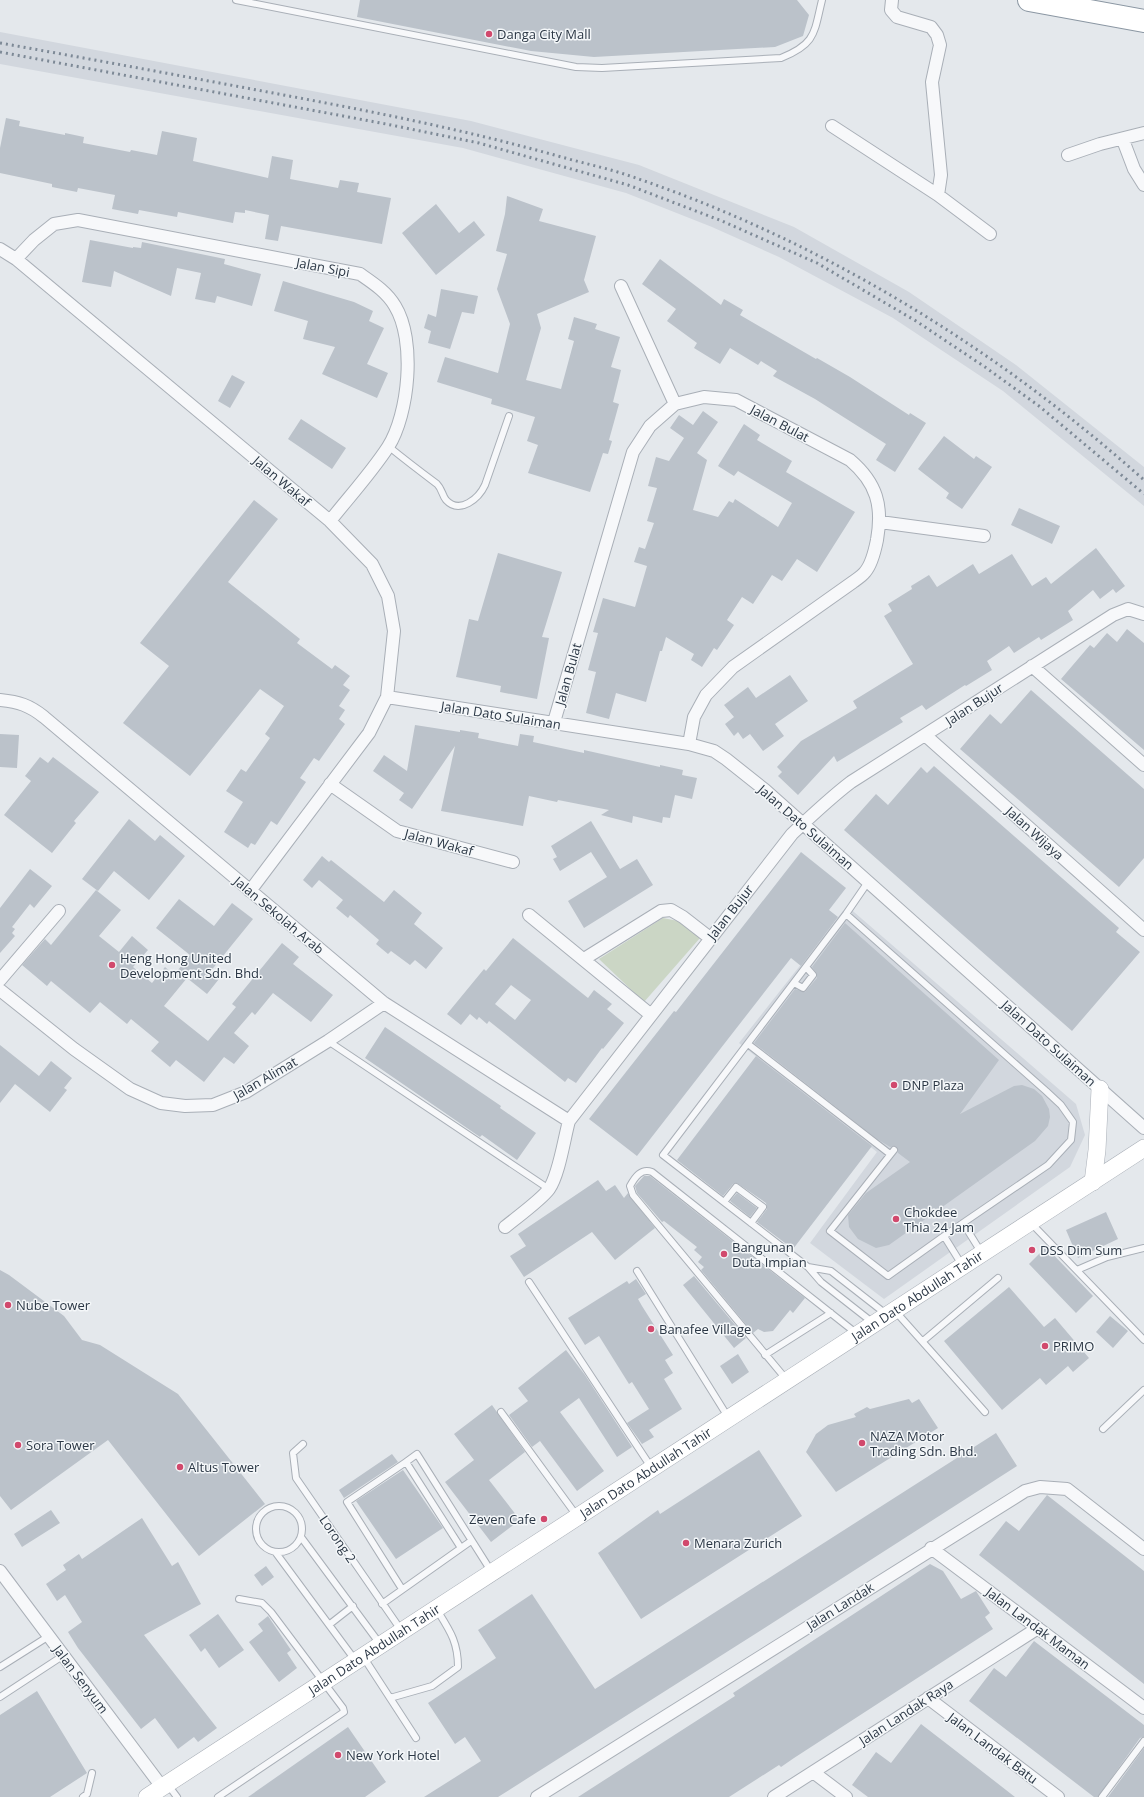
<svg xmlns="http://www.w3.org/2000/svg" width="1144" height="1797" font-family="'Open Sans',sans-serif">
<style>
.built{fill:#d2d7de}
.green{fill:#cbd6c5}
.building{fill:#bbc2ca;fill-rule:evenodd}
.lines{fill:none;stroke-linecap:round;stroke-linejoin:round}
.lane-casing{stroke:#a9afb7;stroke-width:8}
.street-casing{stroke:#a9afb7;stroke-width:14}
.secondary-casing{stroke:#a9afb7;stroke-width:18}
.highway-casing{stroke:#8b97a3;stroke-width:24}
.lane{stroke:#f7f8fa;stroke-width:6}
.street{stroke:#f7f8fa;stroke-width:12}
.secondary{stroke:#fff;stroke-width:17}
.highway{stroke:#fff;stroke-width:22}
.rail{stroke:#7d8996;stroke-width:3;stroke-dasharray:2 4;stroke-linecap:butt}
.poi-dot{fill:#d1496d;stroke:#f4f7f9;stroke-width:1.5}
.labels{text-anchor:middle;stroke-width:3;stroke-linejoin:round;paint-order:stroke}
.poi-label{font-size:13px;fill:#2b3745;stroke:#f4f7f9;text-anchor:start}
.street-label{font-size:13px;fill:#2b3745;stroke:#f4f7f9}
</style>
<rect width="100%" height="100%" fill="#e4e8ec"/>
<path class="built" d="M0 32 471 121 639 165 794 227 909 292 1016 365 1144 467V506L1003 391 893 318 779 257 712 227 626 193 463 148 0 64Z
M847 906 1076 1104 1085 1135 1070 1167 884 1299 810 1243 877 1152 739 1043Z"/>
<path class="green" d="M663 918 678 921 700 938 644 1002 599 959Z"/>
<path class="building" d="M360 0H797L809 15 803 36 775 47 594 57 531 51 357 17Z
M6 118 20 121 19 126 65 135V133L84 137 83 143 130 152 131 150 157 155 162 131 197 138 193 161 268 178 272 156 293 160 290 179 338 188 340 180 359 183 357 192 391 198 382 244 281 226 278 241 265 239 269 215 245 210V213L235 212 233 223 178 212 177 217 139 210 138 214 112 209 115 195 78 188 77 192 52 187V184L0 173V148Z
M507 196 543 209 539 221 596 236 584 280 589 292 537 314 541 328 526 380 561 389 574 341 568 339 574 317 597 324 595 329 620 337 611 367 621 370 613 402 619 404 609 440 612 441 608 454 603 453 590 492 528 473 538 445 527 441 535 417 491 404 492 399 437 382 445 357 498 373 510 324 497 289 507 254 496 251 505 214Z
M436 204 459 233 474 221 485 235 436 275 402 233Z
M90 240 133 248V247L141 248 142 242 225 259 224 264 261 274 252 306 217 296 215 303 195 299 201 273 177 268 171 296 114 271 111 287 82 282Z
M660 259 721 305 724 299 743 310 740 315 816 359 817 358 850 377 909 415 910 413 926 423 895 472 876 460 886 444 815 399 773 376 777 371 761 361 758 365 730 348 720 364 694 348 697 343 667 321 676 309 642 284Z
M283 281 354 302 373 311 369 321 384 328 367 364 388 373 377 398 322 374 335 347 303 339 308 321 274 311Z
M441 289 478 296 474 314 462 312 450 349 428 343 431 331 424 328 428 314 436 317Z
M232 375 245 382 230 408 218 401Z
M703 411 718 422 697 453 707 460 693 510 718 517 729 501 733 503 735 499 778 527 792 503 738 471 734 476 718 466 744 424 760 435 757 440 792 461 786 472 855 512 817 572 797 559 782 581 772 575 753 604 742 597 727 620 734 625 717 650 714 648 702 667 691 660 694 654 666 637 662 651H660L646 702 616 693 609 719 586 713 596 672 588 670 598 633 593 632 603 598 635 607 647 566 634 562 639 547 645 549 654 523 647 521 657 488 648 486 656 457 669 461 684 438 670 428 679 415 693 425Z
M301 419 346 448 332 469 288 439Z
M944 436 974 459 976 456 992 467 962 509 946 498 949 493 918 469Z
M254 500 278 519 228 582 300 639 297 643 332 669 335 665 350 676 343 685 350 690 339 706 345 710 339 719 345 724 319 761 314 758 300 778 306 782 277 825 271 821 255 845 251 843 248 848 224 832 243 802 226 791 241 769 246 772 270 738 265 734 284 706 260 689 190 776 123 723 169 666 140 643Z
M1019 508 1060 526 1052 544 1011 525Z
M1096 548 1125 586 1116 593 1113 589 1100 599 1093 590 1068 611 1073 620 1041 640 1039 637 1014 653 1009 646 987 661 992 670 966 686 965 685 926 710 922 705 900 718 903 722 837 762 834 756 798 795 778 776 782 772 777 767 801 741 857 708 853 701 913 664 884 616 892 611 888 604 912 589 911 586 929 575 937 587 973 564 979 574 1012 554 1032 586 1046 577 1051 584Z
M498 553 562 572 542 637 549 638 537 699 500 692 501 686 456 677 469 619 478 621Z
M1127 629 1144 643V750L1061 679 1090 645 1094 648 1107 633 1117 642Z
M790 675 808 701 775 724 784 736 763 751 750 734 743 739 738 732 734 736 725 724 734 717 724 705 748 687 756 698Z
M1031 690 1144 789V858L1119 887 960 749 990 714 1001 724Z
M415 725 460 732V730L479 733 478 738 518 746 520 734 534 736 533 742 584 753V750L660 767V765L683 770 682 775 697 778 692 799 675 795 670 818 663 817 662 823 633 816 632 823 601 815 609 810 558 800 557 802 529 796 523 826 441 811 455 746 412 809 399 800 404 793 373 771 384 755 407 771Z
M0 734 19 735 17 768 0 767Z
M40 757 48 763 53 757 99 792 74 821 76 823 52 853 4 815 31 781 25 776Z
M934 766 1119 928 1116 932 1140 952 1072 1031 844 830 876 794 888 805 921 767 927 773Z
M129 819 155 841 160 835 185 856 149 900 114 871 98 891 82 879Z
M591 821 620 869 637 859 653 885 584 928 568 901 607 877 591 852 560 871 553 859 557 857 551 846Z
M801 852 846 888 829 910 838 917 801 966 791 958 637 1156 589 1119 674 1011 676 1012Z
M322 856 329 862 331 860 384 902 394 890 422 913 414 924 443 948 426 969 415 960 410 965 391 951 388 954 376 944 379 940 350 915 348 918 336 908 343 900 319 880 312 888 303 880Z
M30 869 52 886 34 908 30 904 12 927 15 929 12 933 15 936 0 953V908Z
M96 890 121 910 99 936 119 952 132 936 148 950 133 967 152 983 165 967 174 975 190 955 156 928 179 899 214 926 232 903 253 919 210 972 219 979 207 994 187 978 164 1006 208 1041 236 1007 232 1004 282 943 299 957 293 964 333 995 311 1022 273 993 255 1015 252 1012 234 1033 249 1046 234 1064 224 1057 204 1082 176 1060 170 1067 151 1051 159 1042 131 1019 127 1024 100 1002 90 1013 51 981 47 986 22 965 45 939 51 945Z
M845 923 999 1060 960 1114 1014 1086 1022 1085 1034 1089 1042 1096 1049 1109 1050 1117 1048 1126 1035 1141 889 1245 876 1248 858 1239 849 1227 848 1215 866 1193 910 1162 898 1153 896 1146 890 1147 877 1139 754 1043 795 989 805 992 817 978V974L812 967Z
M513 938 588 998 594 990 612 1004 607 1009 624 1023 603 1049 602 1048 576 1083 568 1078 565 1082 489 1021 487 1024 479 1017 477 1020 470 1014 461 1025 447 1014 484 969 486 971ZM511 985 531 1000 515 1020 495 1004Z
M385 1027 501 1106 500 1108 536 1133 517 1160 482 1135 480 1137 365 1058Z
M0 1045 39 1076 51 1061 72 1078 64 1088 67 1090 50 1112 15 1084 0 1103Z
M756 1056 872 1146 793 1249 757 1222 767 1209 766 1203 737 1183 733 1184 723 1196 677 1160Z
M644 1176H650L805 1298 793 1313 790 1310 773 1331 764 1332 758 1329 753 1333 701 1270 704 1267 698 1262 702 1257 694 1250 697 1247 664 1221 662 1222 637 1193 635 1186Z
M598 1180 606 1191 615 1185 624 1198 628 1193 655 1228 615 1260 592 1232 524 1277 510 1256 526 1246 518 1234Z
M737 1193 757 1208 750 1217 730 1201Z
M1106 1212 1118 1239 1078 1258 1066 1230Z
M1046 1247 1093 1296 1076 1313 1029 1264Z
M0 1270 9 1275 64 1316 82 1340 100 1345 178 1394 265 1504 199 1556 108 1440 11 1510 0 1496Z
M694 1276 746 1338 734 1348 683 1285Z
M636 1279 646 1294 638 1299 642 1306 673 1355 665 1360 673 1373 664 1379 682 1409 649 1430 654 1437 642 1444 627 1423 649 1409 632 1382 629 1384 599 1336 585 1345 568 1318 627 1281 629 1284Z
M1009 1287 1044 1327 1055 1318 1089 1358 1073 1372 1068 1366 1046 1385 1040 1378 1002 1410 944 1341Z
M1110 1316 1128 1331 1113 1348 1096 1332Z
M566 1350 585 1375 632 1447 617 1457 579 1398 560 1412 604 1471 577 1491 540 1441 532 1447 509 1415 528 1401 518 1388Z
M738 1354 749 1372 732 1384 720 1366Z
M909 1399 912 1403 919 1399 938 1428 836 1492 806 1452 816 1434 828 1425 856 1417 854 1414 867 1407 870 1409Z
M492 1405 525 1452 489 1480 520 1520 491 1542 445 1482 474 1460 454 1434Z
M996 1433 1017 1466 763 1629 498 1797H424L481 1761 465 1737 455 1744 428 1703 496 1658 478 1630 532 1594 595 1689Z
M759 1450 802 1516 641 1619 598 1553 658 1510 660 1514Z
M392 1454 398 1462 344 1498 339 1490Z
M403 1470 443 1528 396 1559 356 1501Z
M1047 1495 1144 1571V1684L979 1555 1006 1521 1019 1531Z
M51 1510 60 1523 22 1547 14 1534Z
M142 1518 172 1566 178 1562 201 1604 144 1635 217 1728 198 1742 194 1737 178 1749 155 1718 141 1729 78 1648 68 1632 82 1622 65 1595 57 1601 46 1584 66 1570 63 1565 79 1554 82 1559Z
M930 1564 943 1571 961 1599 976 1591 990 1613 985 1617 993 1629 794 1758 781 1767 779 1765 729 1797H578L735 1696 733 1693Z
M266 1566 274 1577 262 1586 254 1575Z
M218 1614 244 1650 219 1668 205 1648 201 1652 189 1635Z
M268 1616 291 1650 287 1653 297 1668 279 1682 249 1642 263 1631 258 1624Z
M1034 1641 1144 1725V1737L1140 1738 1098 1797H1094L969 1701 994 1668 1006 1677Z
M37 1691 87 1773 50 1797H0V1715Z
M921 1724 956 1751 1015 1797H868L852 1785 876 1752 891 1763Z
M348 1727 386 1782 365 1797H248Z
M1144 1748V1797H1108Z"/>
<g class="lines">
<defs>
<path id="lane" d="M236 0 576 67 602 68 781 58C816 44 814 33 822 0
M388 446C404 459 421 472 437 484 442 489 442 495 446 500 460 515 479 498 485 485L509 416
M868 882 846 914 663 1155 808 1267 821 1282 872 1322
M846 914 1046 1091 1061 1105 1073 1122 1071 1140 1048 1165 944 1236 888 1276 830 1231 894 1150
M794 983 803 988 813 975 806 967
M328 1041 549 1189
M748 1044 890 1154
M724 1202 736 1187 763 1207 751 1223
M963 1223 981 1252
M1031 1223 1144 1340
M944 1236 962 1265
M808 1267 831 1271 886 1314
M1077 1270 1107 1257 1144 1248
M637 1271 728 1417
M529 1282 651 1467
M896 1312 985 1412
M923 1341 998 1278
M765 1355 831 1313
M786 1379 633 1195 630 1186C635 1177 641 1168 652 1172L856 1333
M501 1412 577 1516
M1103 1429 1144 1390
M303 1444 293 1453 296 1478 401 1630
M406 1462 417 1454 491 1571
M256 1529a23 23 0 1 1 46 0a23 23 0 1 1-46 0Z
M301 1537 380 1644
M276 1553 355 1660
M402 1589 347 1502 406 1462 461 1548
M382 1604 471 1541
M330 1624 353 1606
M364 1658 416 1738
M0 1667 49 1636
M0 1697 64 1655
M390 1698 432 1686 458 1667C458 1642 450 1631 437 1610
M168 1785 177 1797
M83 1797 87 1794 92 1773
M218 1797 344 1712 343 1708 271 1612 262 1603 239 1599
M1102 1797 1144 1741"/>
<path id="street" d="M892 0 891 10 897 17 931 27 937 35 940 45 932 82 941 175 938 195 990 234
M832 126 938 195
M1123 140 1134 169 1144 185
M1068 155 1100 144 1144 133
M0 249 16 259 330 521 372 564 388 596 394 631 387 697 369 733 250 891
M16 259 34 240 54 224 78 220 360 274C373 283 387 292 395 306 416 340 409 414 388 447 371 473 349 497 330 521
M621 286 675 404
M880 522 984 536
M1032 666 1144 765
M387 697 689 744 714 751 726 759 765 790 1144 1128
M0 700C19 702 29 705 44 717L384 1003 569 1121
M554 722 633 452 650 426 675 404 704 397 736 400 850 460C877 483 883 506 877 540 875 550 872 564 865 572 862 576 857 579 853 582L733 667 706 695 694 717 689 744
M925 735 1144 930
M330 784 397 831 513 862
M529 915 651 1015
M584 959 661 911 671 910 683 917 710 938
M0 980 59 911
M0 990 74 1049 130 1089 161 1103 185 1106 213 1105 246 1092 328 1041 384 1003
M505 1227C516 1218 542 1199 549 1189 559 1175 564 1139 569 1121L792 834C811 816 830 798 851 782L1113 615 1128 609 1144 614
M931 1548 1144 1708
M0 1571 162 1787
M928 1698 1058 1797
M813 1772 846 1797
M537 1797 1025 1491 1040 1487 1067 1489 1144 1549
M774 1797 1038 1628"/>
<g id="secondary">
<path d="M1093 1182 1097 1150 1100 1089"/>
<path id="s1" d="M147 1797 1144 1148"/>
</g>
<path id="highway" d="M1029 0 1144 21"/>
</defs>
<use href="#lane" class="lane-casing"/>
<use href="#street" class="street-casing"/>
<use href="#secondary" class="secondary-casing"/>
<use href="#highway" class="highway-casing"/>
<use href="#lane" class="lane"/>
<use href="#street" class="street"/>
<use href="#secondary" class="secondary"/>
<use href="#highway" class="highway"/>
<path class="rail" d="M0 43C96 60 193 78 289 96 380 113 469 131 558 156 582 163 607 168 630 176 820 240 995 347 1144 480
M0 52 386 124 479 143 628 185 722 221 817 263 916 321 985 367 1039 406 1144 494"/>
</g>
<g class="poi-dot">
<circle cx="489" cy="34" r="4"/>
<circle cx="112" cy="965" r="4"/>
<circle cx="894" cy="1085" r="4"/>
<circle cx="896" cy="1219" r="4"/>
<circle cx="1032" cy="1250" r="4"/>
<circle cx="724" cy="1254" r="4"/>
<circle cx="8" cy="1305" r="4"/>
<circle cx="651" cy="1329" r="4"/>
<circle cx="1045" cy="1346" r="4"/>
<circle cx="862" cy="1443" r="4"/>
<circle cx="18" cy="1445" r="4"/>
<circle cx="180" cy="1467" r="4"/>
<circle cx="544" cy="1519" r="4"/>
<circle cx="686" cy="1543" r="4"/>
<circle cx="338" cy="1755" r="4"/>
</g>
<g class="labels">
<g class="poi-label">
<text x="497" y="39">Danga City Mall</text>
<text x="120" y="963">Heng Hong United<tspan x="120" dy="15">Development Sdn. Bhd.</tspan></text>
<text x="902" y="1090">DNP Plaza</text>
<text x="904" y="1217">Chokdee<tspan x="904" dy="15">Thia 24 Jam</tspan></text>
<text x="732" y="1252">Bangunan<tspan x="732" dy="15">Duta Impian</tspan></text>
<text x="1040" y="1255">DSS Dim Sum</text>
<text x="16" y="1310">Nube Tower</text>
<text x="659" y="1334">Banafee Village</text>
<text x="1053" y="1351">PRIMO</text>
<text x="870" y="1441">NAZA Motor<tspan x="870" dy="15">Trading Sdn. Bhd.</tspan></text>
<text x="26" y="1450">Sora Tower</text>
<text x="188" y="1472">Altus Tower</text>
<text x="536" y="1524" text-anchor="end">Zeven Cafe</text>
<text x="694" y="1548">Menara Zurich</text>
<text x="346" y="1760">New York Hotel</text>
</g>
<g class="street-label">
<text transform="translate(323 267) rotate(11)" y="5">Jalan Sipi</text>
<text transform="translate(780 423) rotate(28)" y="5">Jalan Bulat</text>
<text transform="translate(282 481) rotate(40)" y="5">Jalan Wakaf</text>
<text transform="translate(568 674) rotate(-74)" y="5">Jalan Bulat</text>
<text transform="translate(974 704) rotate(-33)" y="5">Jalan Bujur</text>
<text transform="translate(501 715) rotate(9)" y="5">Jalan Dato Sulaiman</text>
<text transform="translate(806 827) rotate(41)" y="5">Jalan Dato Sulaiman</text>
<text transform="translate(1035 833) rotate(42)" y="5">Jalan Wijaya</text>
<text transform="translate(439 842) rotate(15)" y="5">Jalan Wakaf</text>
<text transform="translate(730 912) rotate(-52)" y="5">Jalan Bujur</text>
<text transform="translate(279 915) rotate(40)" y="5">Jalan Sekolah Arab</text>
<text transform="translate(1049 1043) rotate(42)" y="5">Jalan Dato Sulaiman</text>
<text transform="translate(265 1078) rotate(-30)" y="5">Jalan Alimat</text>
<text dy="5" stroke="none"><textPath href="#s1" startOffset="919">Jalan Dato Abdullah Tahir</textPath></text>
<text dy="5" stroke="none"><textPath href="#s1" startOffset="595">Jalan Dato Abdullah Tahir</textPath></text>
<text transform="translate(338 1539) rotate(56)" y="5">Lorong 2</text>
<text transform="translate(840 1606) rotate(-32)" y="5">Jalan Landak</text>
<text transform="translate(1038 1628) rotate(37)" y="5">Jalan Landak Maman</text>
<text dy="5" stroke="none"><textPath href="#s1" startOffset="271">Jalan Dato Abdullah Tahir</textPath></text>
<text transform="translate(81 1679) rotate(53)" y="5">Jalan Senyum</text>
<text transform="translate(906 1712) rotate(-33)" y="5">Jalan Landak Raya</text>
<text transform="translate(993 1748) rotate(37)" y="5">Jalan Landak Batu</text>
</g>
</g>
</svg>
